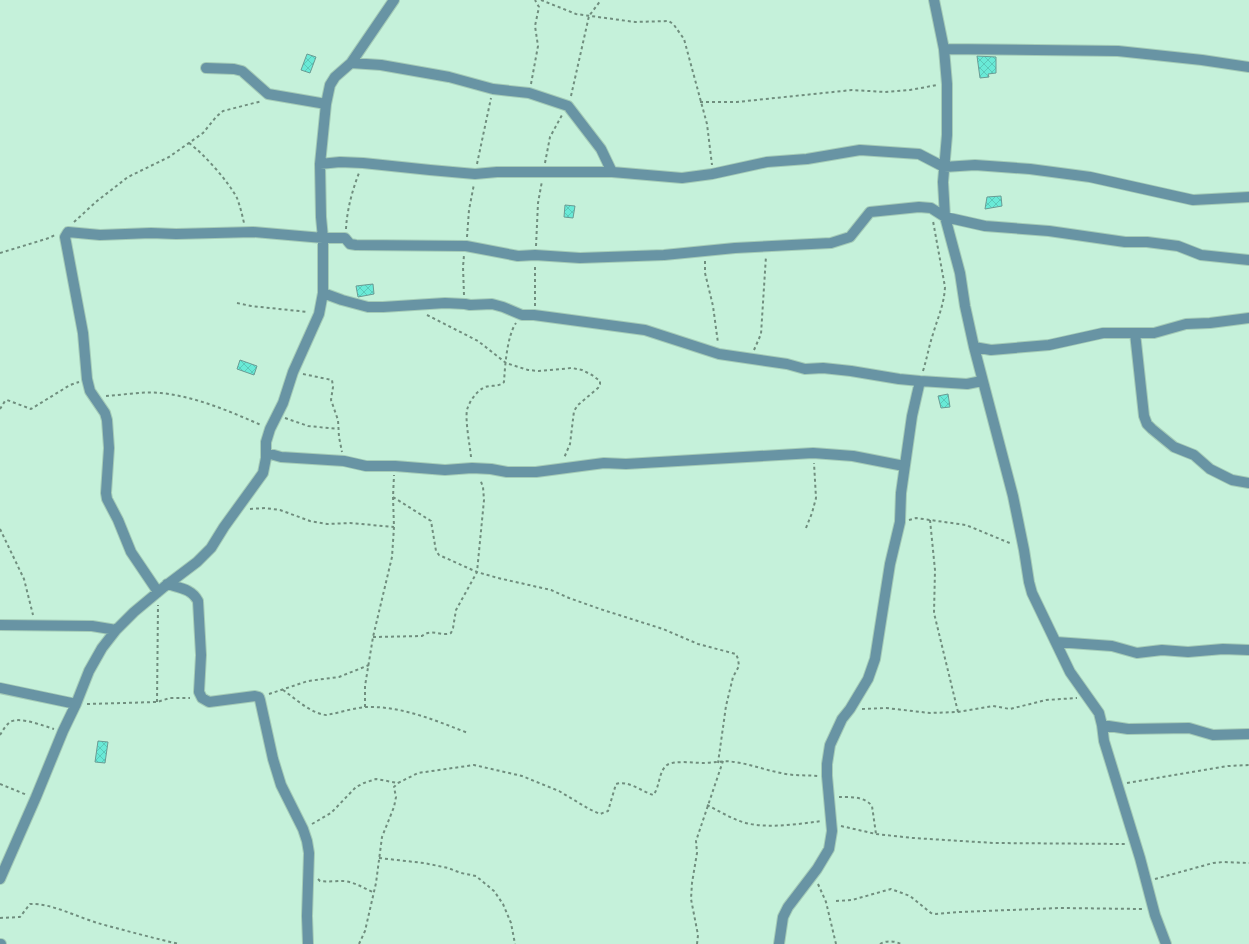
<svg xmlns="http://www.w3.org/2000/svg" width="1249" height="944" font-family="'PT Sans',sans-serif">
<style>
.building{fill:url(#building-cross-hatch);stroke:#6a9c94}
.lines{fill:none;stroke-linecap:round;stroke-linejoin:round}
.minor-casing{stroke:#a4cbb7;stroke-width:12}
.path{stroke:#708e7e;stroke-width:2;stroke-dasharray:3 3;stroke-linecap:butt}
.minor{stroke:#6894a4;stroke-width:10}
</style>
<defs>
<pattern id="building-cross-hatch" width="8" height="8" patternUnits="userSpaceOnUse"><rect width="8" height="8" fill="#69ead7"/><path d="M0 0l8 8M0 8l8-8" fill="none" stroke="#5bc9b9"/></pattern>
</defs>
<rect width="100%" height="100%" fill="#c5f1da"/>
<path class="building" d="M307 54 316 57 310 73 301 70Z
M977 56 996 57V73L988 74 989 77 980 78Z
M1001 196 1002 206 985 209 987 197Z
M565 205 575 206 573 218 564 217Z
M373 284 374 294 358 297 356 286Z
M240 360 257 366 254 375 237 369Z
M948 394 950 407 941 408 938 396Z
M98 741 108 742 105 763 95 762Z"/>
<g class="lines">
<defs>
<path id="minor" d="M934 0 944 49 947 84V135L943 182 945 217 960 273 965 306 974 347 1013 496 1024 550 1029 582 1032 593 1070 672 1099 713 1102 725 1104 741 1140 858 1155 915 1166 944
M944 49 1118 51 1202 60 1249 67
M351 63 381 65 449 77 493 89 529 93 568 106 601 149 612 172
M206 68 234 69 242 71 268 94 326 104
M320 164 340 162 363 163 430 170 475 174 497 172H612L682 178 712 174 767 162 807 159 860 150 919 154 944 167 975 165 1030 169 1090 177 1193 200 1249 197
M323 293 342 300 368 307H383L445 303 465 304 470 305 492 304 503 307 522 315H534L645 330 719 354 787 364 805 369 823 368 851 371 899 379 920 381 967 384 982 381
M1135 333 1144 416 1147 424 1152 429 1174 447 1194 455 1210 469 1232 480 1249 483
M974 347 991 350 1049 345 1103 333H1154L1186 324 1210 323 1249 318
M267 453 281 457 344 461 366 466H395L445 470 472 468 491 469 507 472H536L604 463 626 464 813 453 853 456 904 466
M167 584C180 588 192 589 198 601L201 655 199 692 202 698 209 702 255 696 259 697 260 700 273 759 281 785 303 829 307 841 309 853 307 916 308 944
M158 592 131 552 118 520 107 499 106 493 109 448 107 420 105 413 90 391 87 379 83 333 65 237 68 232 100 235 151 233 176 234 253 232 323 238H345L350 244 356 245 466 246 518 256 535 255 580 258 664 255 735 248 831 243 850 237 870 212 919 207 931 208 945 217 985 226 1049 231 1125 242H1147L1178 246 1201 255 1249 260
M0 625 92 626 116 630
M1056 642 1112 646 1137 653 1162 650 1188 652 1223 649 1249 650
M0 688 76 704
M1102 725 1128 729 1189 728 1213 735 1249 734
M0 879 36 797 63 731 76 704 89 671 102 648 116 630 134 612 164 587 197 562 211 548 224 527 263 473 266 458V442L270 429 283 403 293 372 319 314 323 293V238L321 217 320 164 326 104 330 85 335 77 351 63 394 0
M0 944H1
M779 944 783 917 788 907 817 869 829 849 832 831 827 776V764L830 745 842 719 850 709 868 679 875 659 890 564 900 522 901 493 912 416 920 381"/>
</defs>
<use href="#minor" class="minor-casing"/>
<path class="path" d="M541 0 576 14 635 22 669 21 674 25 684 39 707 124 712 165
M531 84 538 46 535 26 539 7 535 0
M571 96 589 16 601 0
M700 102H737L852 90 885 92 910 90 937 85
M189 143C204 154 228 181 237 198 240 206 242 214 244 223
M545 163 550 137 562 115
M477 164 491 98
M74 222 97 201 128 177 169 157 203 133 216 117 223 111 262 101
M346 229C347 210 352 191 359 173
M467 237 469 210 474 184
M536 246 538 203 542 181
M0 253 49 238 55 235
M705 261V273L713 306 718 343
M464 295 463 267 464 255
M237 303 251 306 308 312
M535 306V264
M427 315 478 341 506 363 528 370 539 371 572 368 582 370 592 375 600 381V384L598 388 578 405 574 411 570 444 564 458
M754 350 761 334 766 256
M923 371C927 358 929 346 933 334 938 317 944 305 945 287L933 221
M303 374 332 380 333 387 331 400 338 420 339 437 342 452
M106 396C124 395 143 391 161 393 197 397 229 411 261 425
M0 409 5 401 7 400 31 409 70 385 79 382
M285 418 308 426 339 429
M471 457C470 446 465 421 467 410 469 402 476 392 483 388 490 384 498 388 504 382 505 366 507 336 516 323
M393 497 431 521 436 551 439 555 477 572 498 578 551 590 569 598 600 609 663 629 698 644 736 654 738 659 739 666 733 677 726 706 718 763
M250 509 265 508 280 510 310 521 327 524 350 523 394 527
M909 520 916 518 966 525 1012 544
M930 520 935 570 934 613 958 712
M806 528 812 513 816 498 814 463
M0 529 24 579 33 615
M373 637 422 636C432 628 440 637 451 633L453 628 456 610 477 572 484 500 483 487 480 479
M283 690C296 699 310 713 326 715 339 713 353 708 366 707 402 706 434 720 468 733
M269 694 308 681 339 677 369 665
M157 702 158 605
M87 704 157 702 170 698H190
M365 707V686L373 637 392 557 394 527 393 497 394 475
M862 709 886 708 930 713 958 712 993 706 1010 709 1046 700 1077 698
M0 735C3 730 6 725 10 722 19 716 44 726 54 729
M1127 783 1228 766 1249 765
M0 784 27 795
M839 797C850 797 864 796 872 806L876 834
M707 805C721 812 735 821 750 824 774 828 799 824 822 821
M312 824 331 813 356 787 364 783 376 779 398 783 418 773 474 765 522 776 559 791 589 809 600 814 608 811 616 784C628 780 641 791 653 795 660 788 658 772 667 765 675 760 694 763 703 763 714 763 724 760 734 762 750 764 765 770 781 773 793 776 806 775 818 776
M841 826 876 834 913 838 994 843 1125 844
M379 858 424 863 448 868 461 873 476 876 494 891 503 904 511 923 515 944
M318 879 320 881C328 882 336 881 343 881 355 882 363 888 373 892
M1155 879 1213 863 1223 862 1249 863
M818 884 826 902 836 944
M836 901 852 900 891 889 910 896 926 909 931 913 936 914 960 912 1060 908 1143 909
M0 918 20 917 30 904C52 903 79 918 101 924 127 931 153 938 179 944
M359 944 365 931 376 883 382 837 394 807 396 797 394 787 398 783
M697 944 698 935 691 899 692 883 697 853 696 841 723 761
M880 944C886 940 895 941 901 944"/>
<use href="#minor" class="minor"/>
</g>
</svg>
